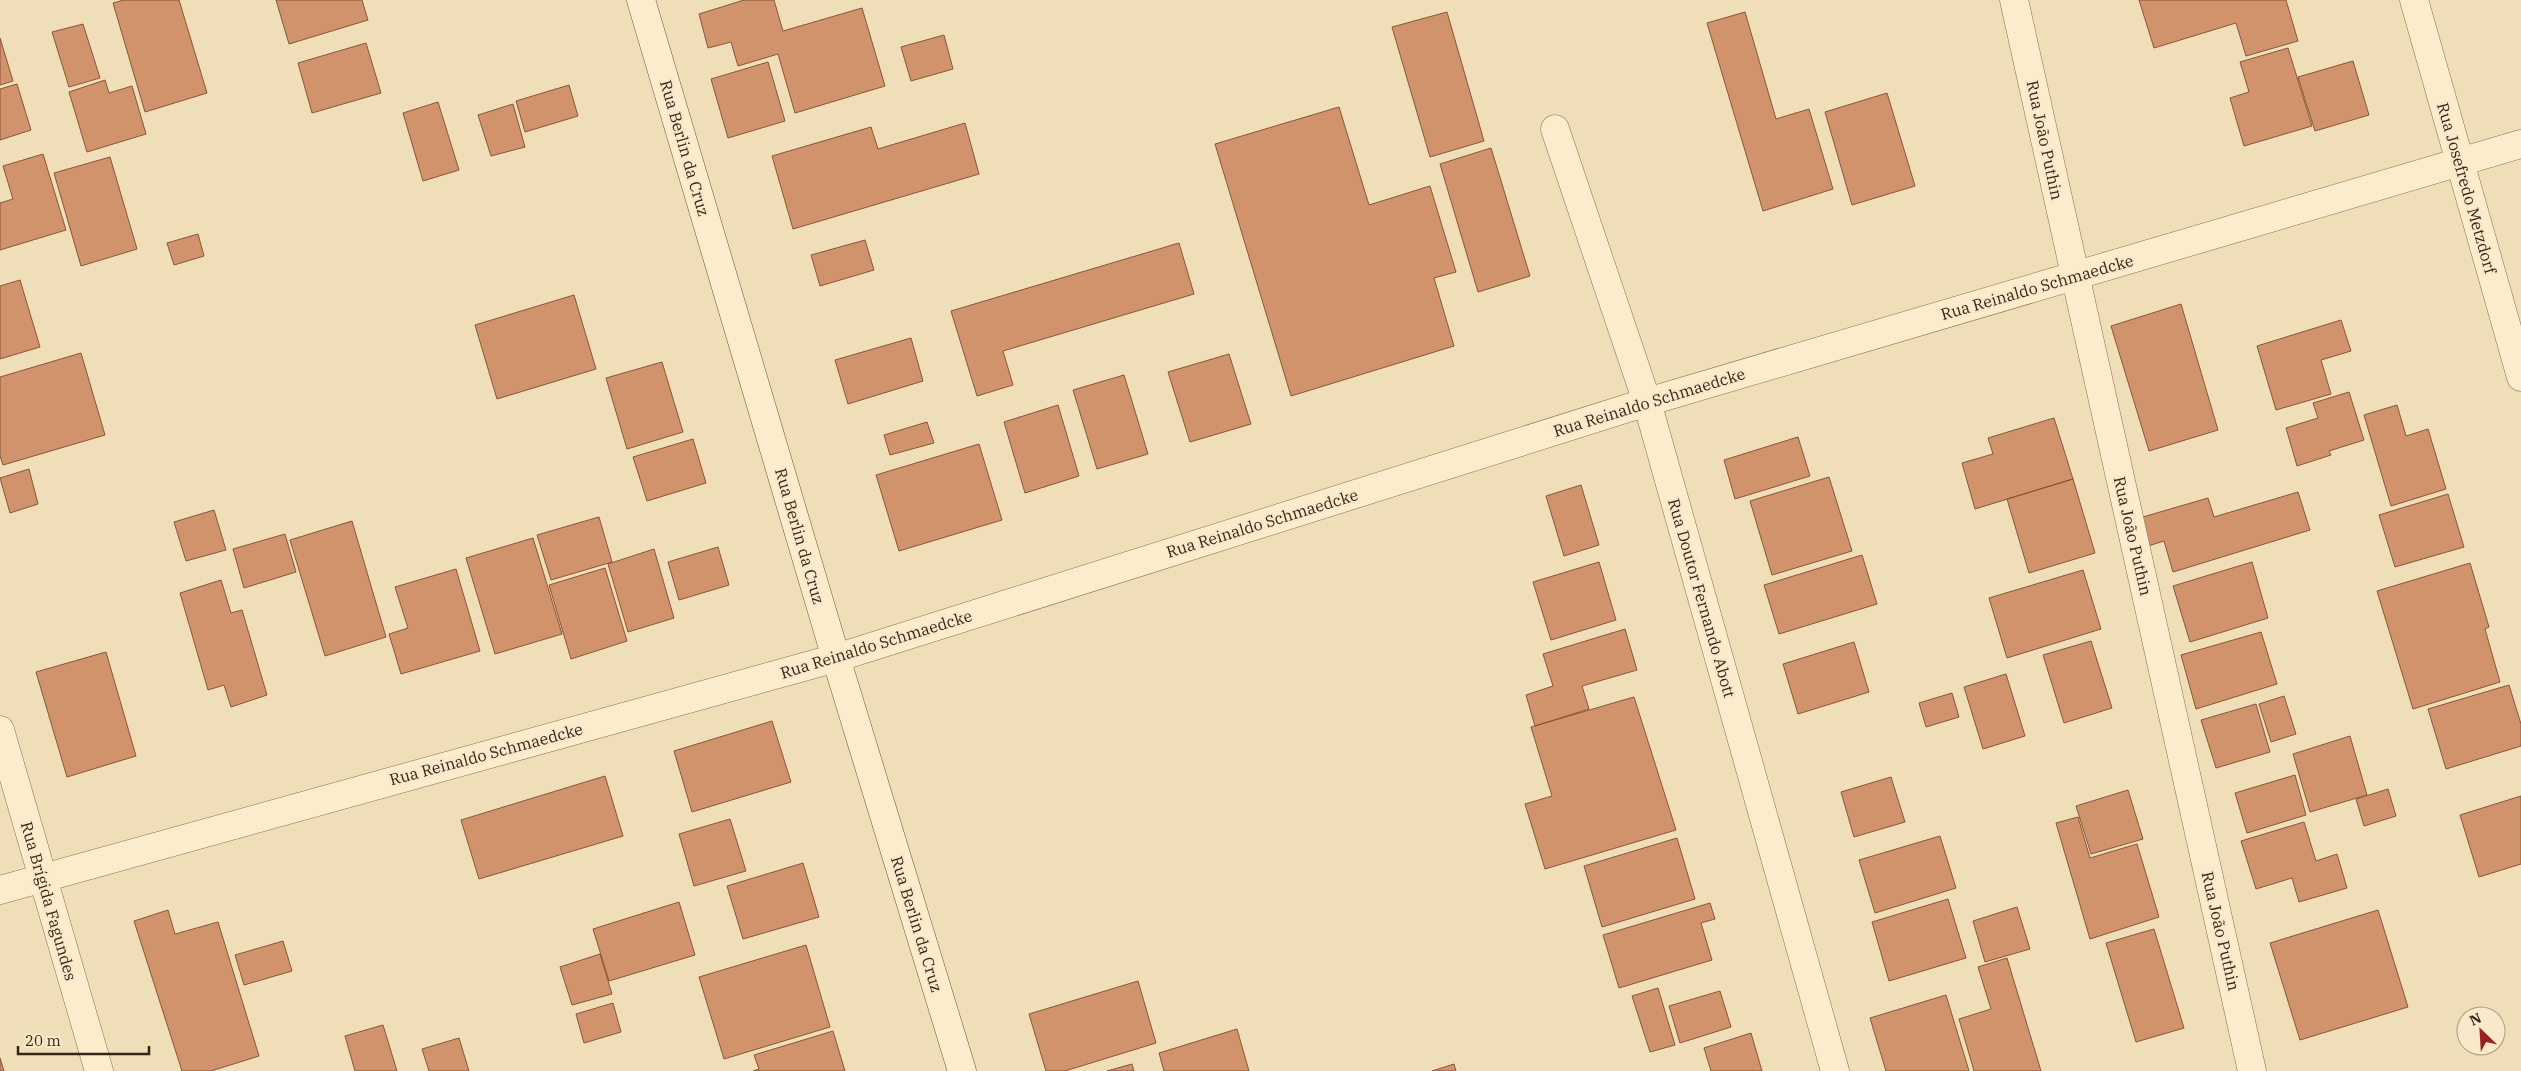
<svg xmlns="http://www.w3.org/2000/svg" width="2521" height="1071" font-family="'IBM Plex Serif',serif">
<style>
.building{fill:#d1936c;stroke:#885538}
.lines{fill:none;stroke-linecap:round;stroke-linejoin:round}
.street-casing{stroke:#876d53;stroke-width:29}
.secondary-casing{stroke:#694e37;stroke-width:29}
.street{stroke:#fbeccc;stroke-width:28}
.secondary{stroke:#fbeccc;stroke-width:28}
.labels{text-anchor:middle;stroke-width:5;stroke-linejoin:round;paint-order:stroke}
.street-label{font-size:16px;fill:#352619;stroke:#f7e9c9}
</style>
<rect width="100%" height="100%" fill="#f0deb9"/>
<path class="building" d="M124 0H179L207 93 145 112 113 3Z
M276 0H362L368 20 289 44Z
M744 0H774L783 31 862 8 885 86 795 113 778 54 738 66 731 42 708 48 699 14Z
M2139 0H2286L2298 41 2246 56 2236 23 2154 48Z
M1447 12 1484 141 1430 157 1392 27Z
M1745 12 1776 119 1809 109 1833 189 1763 211 1707 23Z
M83 24 100 78 69 87 52 32Z
M944 35 953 69 911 81 901 47Z
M0 38 13 81 0 85Z
M366 43 381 93 312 113 298 63Z
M2288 48 2312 126 2244 146 2230 98 2249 92 2240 62Z
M2353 61 2369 115 2315 131 2298 77Z
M768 62 785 121 728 138 711 79Z
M105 80 109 93 132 86 146 134 87 152 69 92Z
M17 84 31 130 0 140V89Z
M569 85 578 116 525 132 516 101Z
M1887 93 1915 186 1852 205 1825 112Z
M438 102 459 170 423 181 403 113Z
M513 104 525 147 491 156 478 115Z
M1339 107 1369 205 1430 186 1456 272 1434 278 1454 346 1291 396 1215 144Z
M965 123 979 174 793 229 772 156 871 127 878 149Z
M1491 148 1530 276 1478 292 1440 164Z
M43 154 66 230 0 250V203L13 199 3 166Z
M110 157 137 249 81 266 54 173Z
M198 234 204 256 174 265 167 243Z
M865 240 874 270 820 286 811 255Z
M1179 243 1194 294 1003 351 1013 385 977 396 951 311Z
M20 280 40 347 0 359V286Z
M574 295 596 369 497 399 475 325Z
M2181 304 2218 430 2149 451 2111 326Z
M2341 320 2351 351 2321 360 2331 394 2276 410 2257 346Z
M911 338 923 381 848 404 835 360Z
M81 353 105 435 3 465 0 456V377Z
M1229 354 1251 424 1190 442 1168 372Z
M662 362 683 432 627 449 606 378Z
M1124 375 1148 454 1097 469 1073 390Z
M2349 392 2364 440 2329 451 2331 455 2297 466 2286 428 2318 418 2313 403Z
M1058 405 1079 476 1025 493 1004 422Z
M2397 405 2406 436 2428 429 2446 489 2391 506 2364 415Z
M2054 418 2073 479 1975 509 1962 463 1993 454 1988 438Z
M927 422 934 443 890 455 884 435Z
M1798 437 1810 476 1735 499 1724 460Z
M693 439 706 483 647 501 633 457Z
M979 444 1002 520 899 551 876 475Z
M29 469 38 504 10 513 0 478Z
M1829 477 1852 551 1772 575 1750 501Z
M2073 479 2095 553 2029 573 2007 499Z
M1581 485 1599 545 1564 556 1546 496Z
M2298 492 2310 530 2173 572 2164 541 2145 547 2136 519 2208 498 2214 517Z
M2448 494 2464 547 2395 567 2379 515Z
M214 510 226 550 186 561 174 522Z
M599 517 612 562 551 580 537 535Z
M352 521 386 637 325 656 290 540Z
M285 534 296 572 244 588 233 549Z
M533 538 562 634 495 654 466 558Z
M718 547 729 585 679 600 668 562Z
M654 549 674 618 628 632 608 564Z
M1862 555 1877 604 1779 634 1764 585Z
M1599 562 1616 620 1551 640 1533 582Z
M2252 562 2268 618 2190 642 2173 586Z
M2470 563 2489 627 2485 629 2500 682 2413 709 2377 591Z
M605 568 627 641 571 659 549 585Z
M456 569 480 651 401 674 389 634 408 628 395 587Z
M2083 570 2101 629 2007 658 1989 598Z
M221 580 231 613 242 610 267 695 231 707 224 685 208 690 180 593Z
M1625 629 1637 670 1582 686 1589 709 1535 726 1526 695 1553 686 1543 654Z
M2261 632 2277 684 2196 709 2181 655Z
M2091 641 2112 708 2064 723 2043 655Z
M1854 642 1869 692 1798 714 1783 664Z
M106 652 136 756 67 777 36 672Z
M2006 674 2025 736 1983 749 1964 687Z
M2509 685 2521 724V746L2446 769 2428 709Z
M1952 693 1959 717 1926 727 1919 703Z
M2284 696 2296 734 2271 742 2259 704Z
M1634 697 1676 830 1545 869 1525 804 1552 796 1531 727Z
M2256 704 2270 752 2216 768 2201 720Z
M772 721 791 782 692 812 674 751Z
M2350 736 2367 795 2310 812 2293 754Z
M2295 775 2306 815 2247 833 2235 793Z
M605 776 623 836 479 879 461 820Z
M1891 777 1905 822 1854 837 1841 792Z
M2388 789 2396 816 2364 826 2356 799Z
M2128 790 2143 839 2091 854 2076 806Z
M2521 796V864L2479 877 2460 815Z
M2078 817 2090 858 2137 844 2159 917 2090 939 2056 823Z
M730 819 746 871 694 886 679 834Z
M2304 822 2316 861 2337 854 2347 888 2299 902 2292 878 2256 889 2241 841Z
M1940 836 1956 888 1875 913 1859 860Z
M1677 838 1695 899 1602 927 1584 866Z
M803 863 819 917 743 939 727 886Z
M1948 899 1966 958 1889 981 1872 922Z
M679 902 695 955 609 981 593 929Z
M1710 903 1715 919 1701 923 1712 960 1619 988 1603 935Z
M2017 907 2030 949 1985 962 1973 921Z
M168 910 175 934 218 922 259 1056 211 1071H182L134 921Z
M2378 910 2408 1007 2300 1040 2270 943Z
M2154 929 2184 1028 2136 1042 2106 943Z
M283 941 292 971 244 985 235 955Z
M806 945 830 1027 724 1059 699 977Z
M600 954 612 994 572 1005 560 967Z
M2007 958 2041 1071H1974L1959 1019 1991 1009 1978 967Z
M1138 981 1156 1043 1065 1071H1046L1029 1014Z
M1658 988 1675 1045 1650 1052 1632 996Z
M1720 991 1731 1027 1680 1043 1669 1006Z
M1946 995 1969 1071H1886L1870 1018Z
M613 1003 621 1032 584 1043 576 1014Z
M383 1025 397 1071H355L345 1036Z
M1237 1029 1249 1071H1164L1159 1053Z
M833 1031 845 1071H753L759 1069 754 1055Z
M1751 1033 1762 1071H1711L1704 1048Z
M459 1038 469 1071H429L422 1049Z
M0 1058 4 1071H0Z
M1132 1064 1134 1071H1107Z
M1454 1064 1456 1071H1432Z"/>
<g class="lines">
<defs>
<path id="street" d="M2014 0 2252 1071
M2414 0 2521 377
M1555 129 1647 402 1835 1071
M0 730 99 1071
M0 890 836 658 1647 402 2521 144"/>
<path id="secondary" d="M641 0 836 658 962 1071"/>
</defs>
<use href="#street" class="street-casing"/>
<use href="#secondary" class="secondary-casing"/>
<use href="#street" class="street"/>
<use href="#secondary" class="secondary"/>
</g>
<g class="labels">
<g class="street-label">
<text transform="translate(2045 140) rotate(78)" y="6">Rua João Puthin</text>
<text transform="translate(685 148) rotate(74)" y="6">Rua Berlin da Cruz</text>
<text transform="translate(2467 188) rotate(74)" y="6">Rua Josefredo Metzdorf</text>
<text transform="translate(2037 287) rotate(-16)" y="6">Rua Reinaldo Schmaedcke</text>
<text transform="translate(1649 402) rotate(-17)" y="6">Rua Reinaldo Schmaedcke</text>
<text transform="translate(1262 523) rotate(-17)" y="6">Rua Reinaldo Schmaedcke</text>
<text transform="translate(800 536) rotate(74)" y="6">Rua Berlin da Cruz</text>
<text transform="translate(2133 536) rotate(77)" y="6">Rua João Puthin</text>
<text transform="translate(1702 598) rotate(74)" y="6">Rua Doutor Fernando Abott</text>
<text transform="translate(876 644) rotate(-17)" y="6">Rua Reinaldo Schmaedcke</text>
<text transform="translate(486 754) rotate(-15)" y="6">Rua Reinaldo Schmaedcke</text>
<text transform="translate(49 901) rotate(74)" y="6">Rua Brígida Fagundes</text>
<text transform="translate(917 924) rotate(73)" y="6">Rua Berlin da Cruz</text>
<text transform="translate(2221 931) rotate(77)" y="6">Rua João Puthin</text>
</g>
</g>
<g transform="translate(2481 1031) rotate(335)"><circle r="24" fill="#f7e9c9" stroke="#a99b83"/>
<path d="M0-4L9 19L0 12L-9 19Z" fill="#9a2024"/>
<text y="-8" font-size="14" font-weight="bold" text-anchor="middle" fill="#352619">N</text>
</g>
<path d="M18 1046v8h131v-8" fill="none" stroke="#352619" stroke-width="2.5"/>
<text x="25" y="1046" font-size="15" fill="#352619" stroke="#f7e9c9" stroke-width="4" paint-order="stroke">20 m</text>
</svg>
